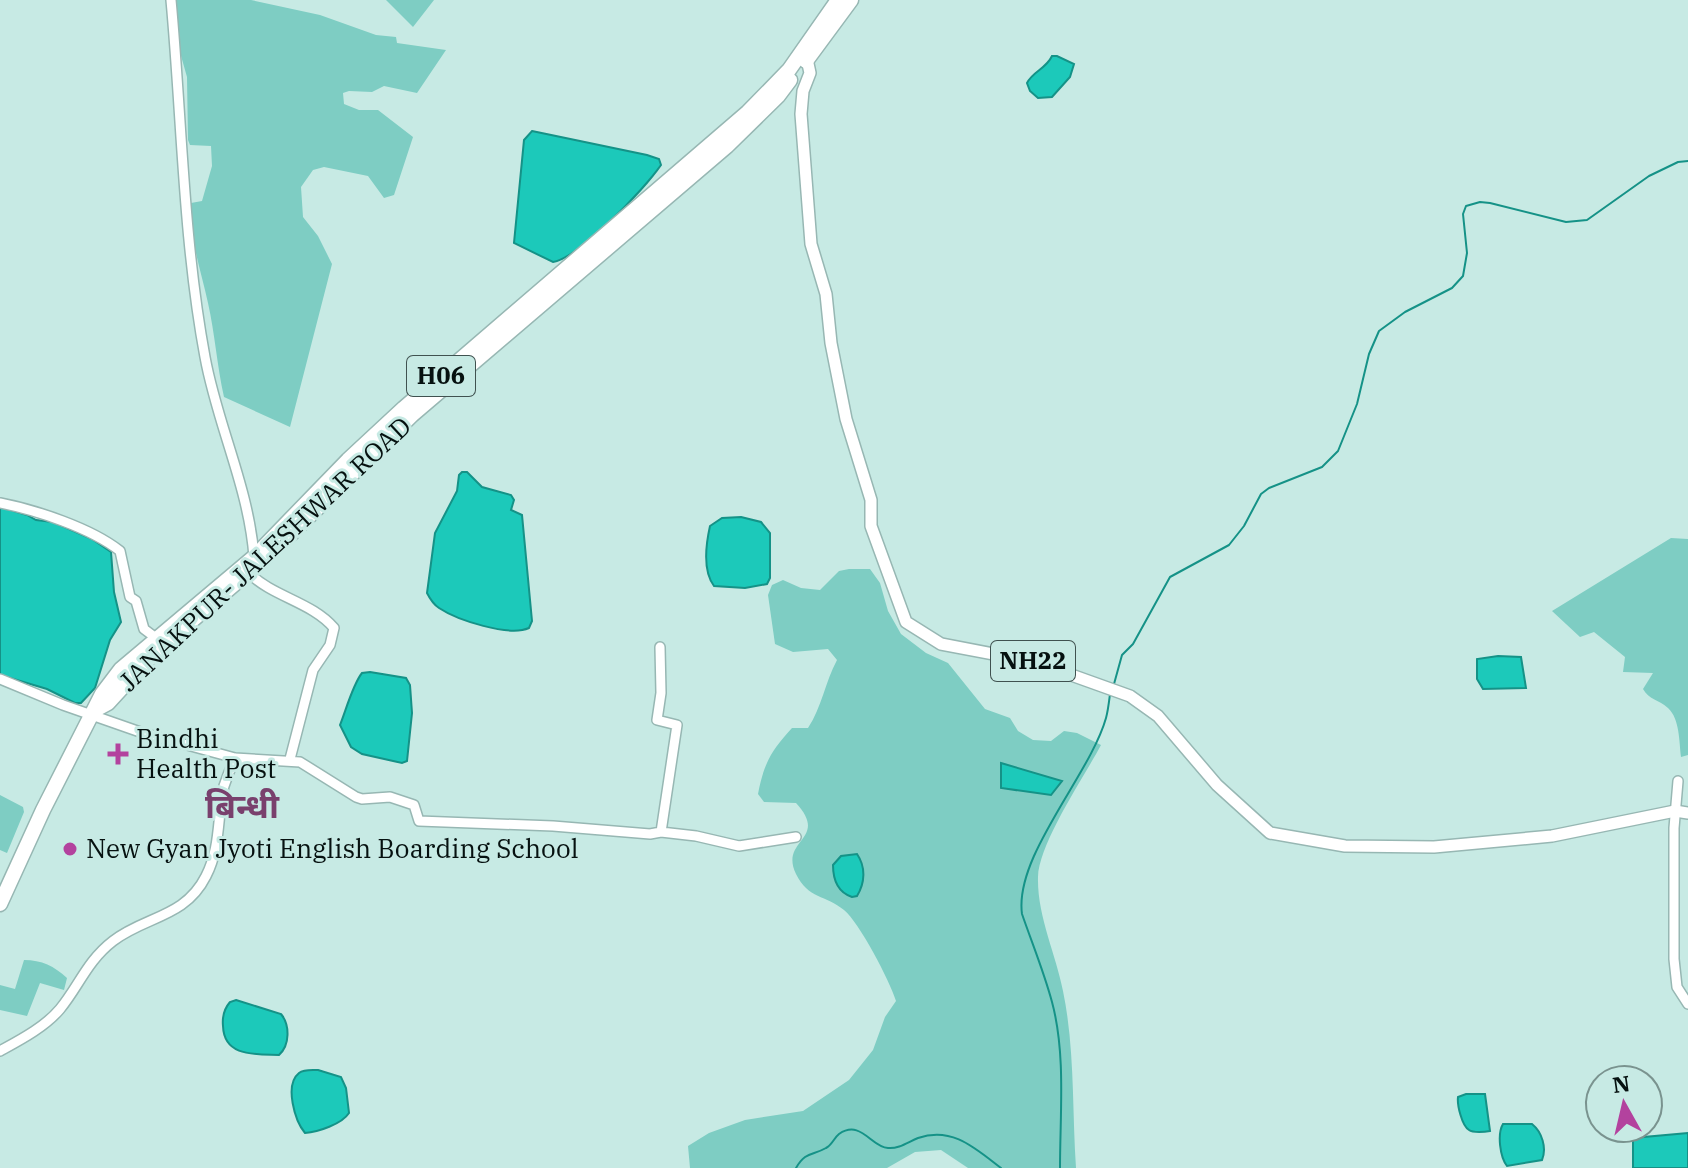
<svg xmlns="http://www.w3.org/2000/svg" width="1688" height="1168" font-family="'IBM Plex Serif','Noto Sans Devanagari',serif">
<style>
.green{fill:#7ecdc3}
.water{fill:#1cc9ba;stroke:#159287;stroke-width:2}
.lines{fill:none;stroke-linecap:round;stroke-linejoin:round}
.stream{stroke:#159287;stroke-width:2}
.minor-casing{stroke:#97b7b3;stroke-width:12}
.major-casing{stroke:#97b7b3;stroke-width:14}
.highway-casing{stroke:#97b7b3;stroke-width:17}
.minor{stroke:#fff;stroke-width:9}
.major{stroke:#fff;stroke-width:11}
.highway{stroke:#fff;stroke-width:14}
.poi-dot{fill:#b3429e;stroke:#c7eae4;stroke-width:3}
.labels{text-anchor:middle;stroke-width:6;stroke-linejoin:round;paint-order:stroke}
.shield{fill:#c7eae4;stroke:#405250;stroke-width:2}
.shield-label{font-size:24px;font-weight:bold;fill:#061110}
.street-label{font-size:26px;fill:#061110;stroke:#c7eae4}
.poi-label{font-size:26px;fill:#061110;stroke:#c7eae4;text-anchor:start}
.district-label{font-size:34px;font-weight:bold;fill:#79406d;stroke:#c7eae4}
</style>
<rect width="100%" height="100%" fill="#c7eae4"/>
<path class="green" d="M177 0H251L320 15 376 35 396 37 397 43 446 50 417 93 384 86 372 92 349 91 343 93 344 104 359 110H378L413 137 394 195 384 198 368 176 324 167 313 170 301 187 303 217 318 236 332 264 290 427 224 397C217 366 215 334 208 303 201 270 189 238 191 203L202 201 212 166 211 146 190 145 188 140 187 77 176 38Z
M386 0H434L413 27Z
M1671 538 1688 539V755L1681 757C1679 742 1680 719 1668 708 1658 699 1649 700 1643 689L1653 673 1623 672 1625 657 1594 632 1580 637 1552 611Z
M849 569H870L880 583 888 611 901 634 926 653 948 663 985 709 1010 718 1018 731 1033 740 1051 741 1064 731 1077 733 1101 745C1084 777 1039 843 1038 877 1037 916 1056 954 1063 991 1075 1049 1072 1109 1076 1168H968L941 1150 915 1152 887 1168H690L688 1146 709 1133 745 1120 803 1111 849 1080 873 1050 885 1017 896 1001C890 981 859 922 844 910 826 895 808 899 796 874 779 839 830 840 796 803L764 802 758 794C764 763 771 751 792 728H808C822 707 825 682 837 660L828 649 793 652 775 644 768 595 772 585 783 580 801 588 820 590 839 571Z
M0 795 23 807 24 812 7 853 0 850Z
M24 960C42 960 54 966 67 978L64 990 40 983 27 1016 0 1010V985L15 989Z"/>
<path class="water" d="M1052 56H1057L1074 64 1070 77 1052 97 1038 98 1030 91 1027 83C1033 71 1046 69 1052 56Z
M532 131 647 155 659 159 661 165C645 188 579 258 553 262L514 243 524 140Z
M462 472H467L482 487 511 495 514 500 511 510 522 515 532 621 529 628C509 637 457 620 439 608 433 604 430 599 427 593L435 533 457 491 459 475Z
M0 507 27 515 36 520 53 522 92 539 111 552 114 592 121 622 110 640 95 688 81 703H75L47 689 0 675Z
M741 517 761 522 770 533V578L767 584 745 588 714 586C702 570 706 544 710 526L722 518Z
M1498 656 1521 657 1526 688 1483 689 1477 679V659Z
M370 672 406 678 410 685 412 713 407 761 402 763 362 754 351 747 340 725C346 710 353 684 362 673Z
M1001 763 1062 781 1051 795 1001 788Z
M857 854C866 867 865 883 857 896L852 897C837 892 833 879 833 865L841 856Z
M236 1000 281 1014C290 1025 290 1045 279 1055 255 1054 224 1057 223 1026 222 1016 224 1009 230 1002Z
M318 1070 341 1077 346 1088 349 1113C342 1124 318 1132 305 1133 295 1121 284 1085 299 1073 304 1069 312 1070 318 1070Z
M1485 1094 1490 1131C1485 1132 1473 1133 1469 1130 1462 1126 1457 1105 1458 1097L1466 1094Z
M1503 1124H1532C1542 1132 1547 1148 1542 1160L1507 1166C1500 1157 1497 1134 1503 1124Z
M1688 1133V1168H1633V1138Z"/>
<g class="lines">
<path class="stream" d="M1114 684 1122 655 1133 644 1170 577 1229 545 1244 526 1261 494 1269 488 1322 467 1338 451 1357 404 1369 354 1379 331 1405 312 1452 288 1463 276 1467 253 1463 214 1466 206 1480 202 1490 203 1566 222 1587 220 1649 176 1678 162 1688 161
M796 1168C806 1151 812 1156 826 1148 832 1145 834 1138 839 1134 861 1119 871 1147 888 1148 899 1149 908 1142 918 1138 952 1126 975 1148 1001 1168
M1060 1168C1060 1114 1066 1054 1052 1002 1044 972 1032 943 1022 914 1014 856 1090 775 1106 718 1108 711 1109 702 1110 694"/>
<defs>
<path id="minor" d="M171 0C182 119 183 239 205 357 217 424 249 488 254 557
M0 503C36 510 91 528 120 551L130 597 136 601 144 629 156 638
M249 573C273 597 312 602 334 628L330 645 313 670 290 759
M660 647 661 693 657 720 677 725 661 832
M0 679 63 705 143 733 235 758 300 762 356 797 362 799 390 797 414 805 419 821 553 826 650 834 661 832 696 836 739 846 796 837
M1678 781 1674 828V959L1677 987 1688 1004
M0 1051C20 1040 45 1027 60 1009 79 986 87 961 113 941 145 916 185 918 206 876 221 847 217 817 224 786 227 777 231 767 235 758"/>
<path id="major" d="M802 55 807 59 810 73 803 91 801 114 811 244 826 294 831 343 846 419 871 500V526L906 622 941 644 1035 662 1130 696 1158 716 1217 785 1270 833 1345 846 1434 847 1552 836 1675 811 1688 813"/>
<path id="highway" d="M806 61 851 0
M288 537 412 415 727 146 778 96 790 80
M95 710 108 703 153 654 267 556
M0 904 43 810 102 694 121 669 254 557 348 460 404 408 748 112 789 70 838 0"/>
</defs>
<use href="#minor" class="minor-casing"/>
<use href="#major" class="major-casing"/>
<use href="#highway" class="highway-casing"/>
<use href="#minor" class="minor"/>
<use href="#major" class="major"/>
<use href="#highway" class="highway"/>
</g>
<g class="poi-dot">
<path d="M114 742h8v8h8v8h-8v8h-8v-8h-8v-8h8z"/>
<circle cx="70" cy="849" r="8"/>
</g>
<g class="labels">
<g class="shield">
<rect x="407" y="356" width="68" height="40" rx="6"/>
<rect x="991" y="641" width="84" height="40" rx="6"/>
</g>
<g class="shield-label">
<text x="441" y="384">H06</text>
<text x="1033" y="669">NH22</text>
</g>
<g class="street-label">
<text transform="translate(265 554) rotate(-43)" y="9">JANAKPUR- JALESHWAR ROAD</text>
</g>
<g class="poi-label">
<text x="136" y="748">Bindhi<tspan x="136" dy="30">Health Post</tspan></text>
<text x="86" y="858">New Gyan Jyoti English Boarding School</text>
</g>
<g class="district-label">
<text x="242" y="818">बिन्धी</text>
</g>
</g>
<g transform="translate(1624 1104) rotate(352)"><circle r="38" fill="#c7eae4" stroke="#7a938f" stroke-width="2"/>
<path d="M0-6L14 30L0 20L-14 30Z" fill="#b3429e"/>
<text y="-12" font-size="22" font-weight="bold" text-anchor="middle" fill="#061110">N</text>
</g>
</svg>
